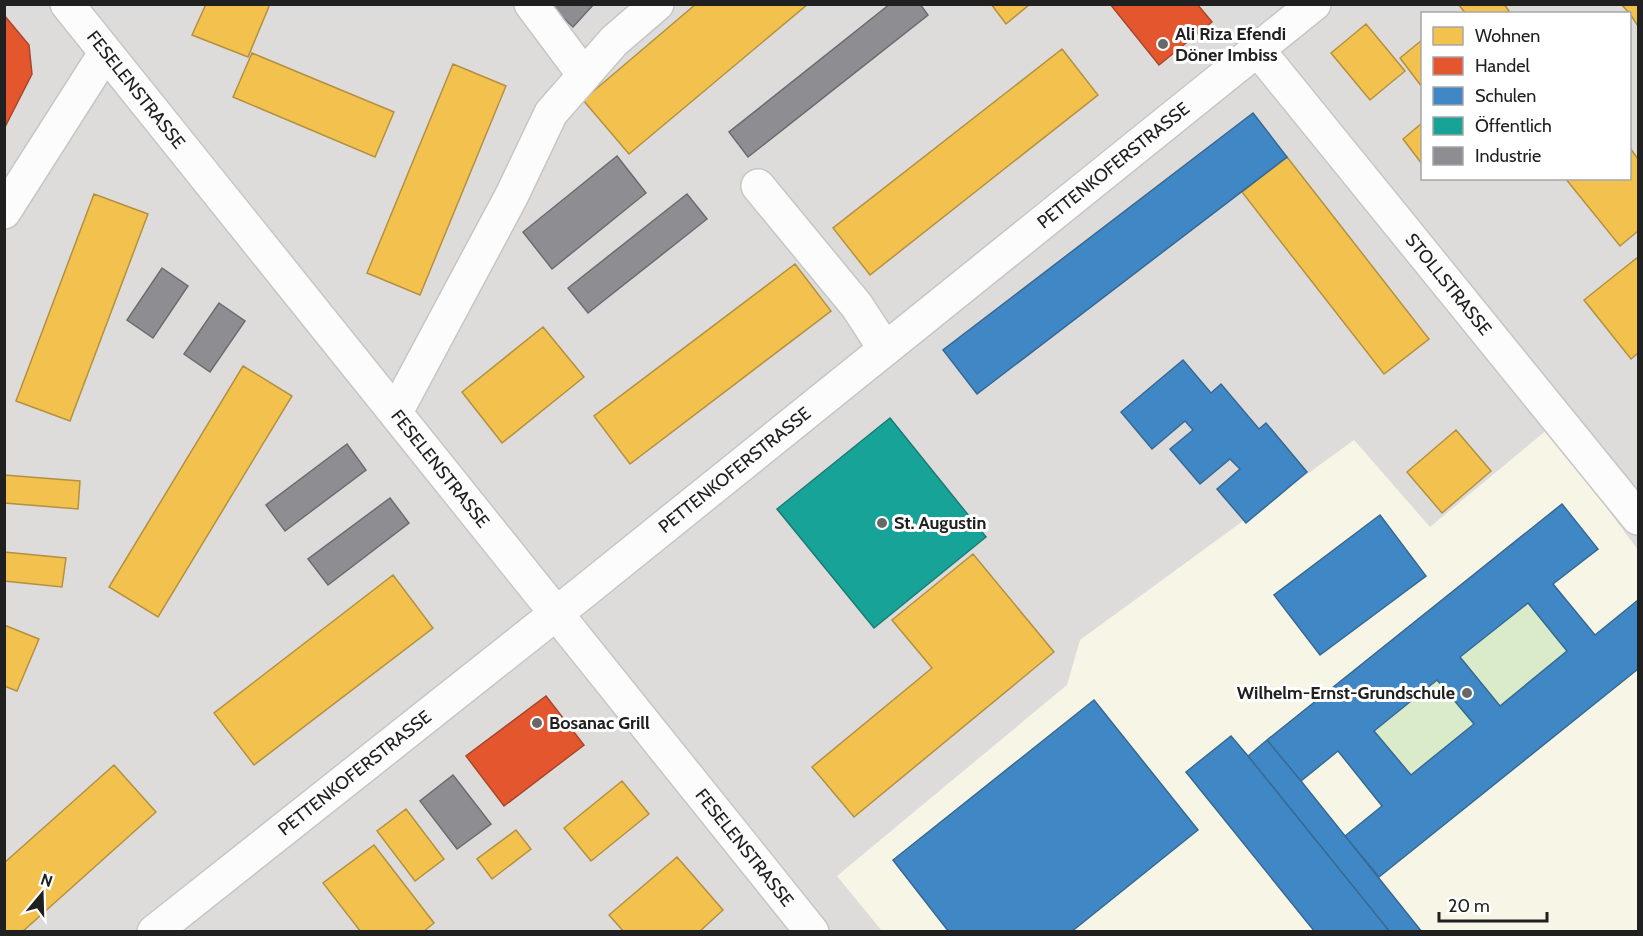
<svg xmlns="http://www.w3.org/2000/svg" width="1643" height="936" font-family="Cabin,sans-serif">
<style>
.residential{fill:#dedcda;fill-rule:evenodd}
.education{fill:#f7f6e6}
.grass{fill:#daebc9}
.homes{fill:#f2c14e;stroke:#b39140;stroke-width:1.5}
.shops{fill:#e4572e;stroke:#a9462a;stroke-width:1.5}
.schools{fill:#3f88c5;stroke:#366994;stroke-width:1.5;fill-rule:evenodd}
.public{fill:#17a398;stroke:#1a7c74;stroke-width:1.5}
.industry{fill:#8d8d92;stroke:#6c6c70;stroke-width:1.5}
.lines{fill:none;stroke-linecap:round;stroke-linejoin:round}
.minor-casing{stroke:#c7c6c5;stroke-width:36}
.minor{stroke:#fdfcfc;stroke-width:33}
.poi-dot{fill:#686866;stroke:#fff;stroke-width:2}
.labels{text-anchor:middle;stroke-width:6;stroke-linejoin:round;paint-order:stroke}
.poi-label{font-size:18px;font-weight:bold;fill:#202020;stroke:#fff;text-anchor:start}
.street-label{font-size:18px;fill:#202020;stroke:#fff}
</style>
<rect width="100%" height="100%" fill="#efede9"/>
<path class="residential" d="M5 5H1638V931H5ZM1422 14H1630V178H1422Z"/>
<path class="education" d="M1548 429 1638 550V931H882L837 876 1067 685 1080 640 1354 440 1430 527Z"/>
<path class="grass" d="M1528 603 1567 651 1500 706 1460 657Z
M1437 680 1474 724 1411 775 1374 731Z"/>
<path class="homes" d="M206 4H270L248 57 192 35Z
M696 4H808L629 154 583 100Z
M991 4H1030L1006 24Z
M1458 4H1504L1509 11 1506 14H1466Z
M1621 4H1638V26L1630 14Z
M1366 24 1405 71 1370 100 1331 53Z
M1422 40V87L1400 58Z
M1062 49 1098 95 870 275 833 228Z
M252 53 394 112 375 157 233 97Z
M453 64 506 86 420 295 367 273Z
M1422 123V164L1403 139Z
M1630 148 1638 159V231L1620 246 1565 178H1630Z
M1287 157 1429 339 1384 374 1242 192Z
M94 194 148 214 70 421 16 401Z
M1638 257V353L1631 359 1584 300Z
M795 264 831 311 630 464 594 416Z
M543 327 584 377 502 443 462 392Z
M243 366 292 396 158 617 109 587Z
M1456 430 1491 471 1442 513 1407 472Z
M4 475 80 481 78 509 4 503Z
M4 552 66 558 62 587 4 581Z
M973 554 1054 652 854 817 812 767 932 668 892 620Z
M393 575 433 628 254 765 214 713Z
M4 625 39 639 17 691 4 686Z
M114 765 156 812 22 932H4V863Z
M622 781 649 814 591 861 564 828Z
M406 809 444 859 415 881 377 831Z
M516 830 531 849 492 879 477 859Z
M374 845 434 923 423 932H361L323 883Z
M677 857 723 910 699 932H624L609 915Z"/>
<path class="shops" d="M1110 4H1197L1212 22 1159 65Z
M4 15 29 45 32 74 4 129Z
M546 696 584 745 504 806 466 756Z"/>
<path class="schools" d="M1253 113 1287 157 977 394 943 350Z
M1183 360 1211 393 1221 384 1259 429 1266 423 1307 472 1246 523 1217 489 1240 469 1230 459 1200 484 1170 449 1193 430 1185 421 1152 449 1121 412Z
M1562 504 1598 549 1553 584 1595 635 1638 600V669L1379 877 1345 836 1382 806 1338 751 1301 781 1267 740ZM1528 603 1567 651 1500 706 1460 657ZM1437 680 1474 724 1411 775 1374 731Z
M1380 515 1426 576 1320 655 1274 595Z
M1094 700 1198 830 1071 932H949L893 860Z
M1231 736 1248 756 1390 932H1315L1186 772Z
M1267 740 1301 781 1422 932H1390L1248 756Z"/>
<path class="public" d="M890 418 986 537 874 628 777 509Z"/>
<path class="industry" d="M548 4H594L573 27Z
M890 4H920L928 15 748 157 729 132Z
M617 156 646 193 552 269 523 232Z
M687 194 707 219 588 313 568 288Z
M162 268 188 286 153 338 127 320Z
M219 303 245 321 210 372 184 354Z
M347 444 366 470 285 531 266 505Z
M390 498 409 523 328 585 308 559Z
M453 775 491 824 457 849 420 801Z"/>
<g class="lines">
<defs>
<g id="minor">
<path id="s1" d="M67 4 812 932"/>
<path d="M531 4 584 75"/>
<path id="s2" d="M1258 50 1638 518"/>
<path d="M758 186 857 306 885 349"/>
<path d="M4 212 104 55"/>
<path d="M396 412 512 195 551 113 614 41 657 4"/>
<path id="s3" d="M154 932 587 589 1314 4"/>
</g>
</defs>
<use href="#minor" class="minor-casing"/>
<use href="#minor" class="minor"/>
</g>
<g class="poi-dot">
<circle cx="1163" cy="44" r="6"/>
<circle cx="882" cy="523" r="6"/>
<circle cx="1467" cy="693" r="6"/>
<circle cx="537" cy="723" r="6"/>
</g>
<g class="labels">
<g class="poi-label">
<text x="1175" y="40">Ali Riza Efendi<tspan x="1175" dy="21">Döner Imbiss</tspan></text>
<text x="894" y="529">St. Augustin</text>
<text x="1455" y="699" text-anchor="end">Wilhelm-Ernst-Grundschule</text>
<text x="549" y="729">Bosanac Grill</text>
</g>
<g class="street-label">
<text dy="6" stroke="none"><textPath href="#s1" startOffset="110">FESELENSTRASSE</textPath></text>
<text dy="6" stroke="none"><textPath href="#s3" startOffset="1228">PETTENKOFERSTRASSE</textPath></text>
<text dy="6" stroke="none"><textPath href="#s2" startOffset="302">STOLLSTRASSE</textPath></text>
<text dy="6" stroke="none"><textPath href="#s1" startOffset="596">FESELENSTRASSE</textPath></text>
<text dy="6" stroke="none"><textPath href="#s3" startOffset="742">PETTENKOFERSTRASSE</textPath></text>
<text dy="6" stroke="none"><textPath href="#s3" startOffset="256">PETTENKOFERSTRASSE</textPath></text>
<text dy="6" stroke="none"><textPath href="#s1" startOffset="1082">FESELENSTRASSE</textPath></text>
</g>
</g>
<rect width="1643" height="936" fill="none" stroke="#202020" stroke-width="12"/>
<rect x="1421" y="12" width="210" height="168" fill="#ffffff" stroke="#a6a6a6" stroke-width="1.5"/>
<rect x="1433" y="27" width="30" height="18" fill="#f2c14e" stroke="#a6a6a6" stroke-width="1.5"/>
<text x="1475" y="42" font-size="18" fill="#202020">Wohnen</text>
<rect x="1433" y="57" width="30" height="18" fill="#e4572e" stroke="#a6a6a6" stroke-width="1.5"/>
<text x="1475" y="72" font-size="18" fill="#202020">Handel</text>
<rect x="1433" y="87" width="30" height="18" fill="#3f88c5" stroke="#a6a6a6" stroke-width="1.5"/>
<text x="1475" y="102" font-size="18" fill="#202020">Schulen</text>
<rect x="1433" y="117" width="30" height="18" fill="#17a398" stroke="#a6a6a6" stroke-width="1.5"/>
<text x="1475" y="132" font-size="18" fill="#202020">Öffentlich</text>
<rect x="1433" y="147" width="30" height="18" fill="#8d8d92" stroke="#a6a6a6" stroke-width="1.5"/>
<text x="1475" y="162" font-size="18" fill="#202020">Industrie</text>
<g transform="translate(42 894) rotate(19)" stroke="#ffffff" stroke-width="4.5" paint-order="stroke">
<path d="M0-4.5L10 22L0 15L-10 22Z" fill="#202020"/>
<text y="-9" font-size="16" font-weight="bold" text-anchor="middle" fill="#202020">N</text>
</g>
<path d="M1439 912v9h108v-9" fill="none" stroke="#202020" stroke-width="3"/>
<text x="1448" y="912" font-size="18" fill="#202020" stroke="#ffffff" stroke-width="4.5" paint-order="stroke">20 m</text>
</svg>
